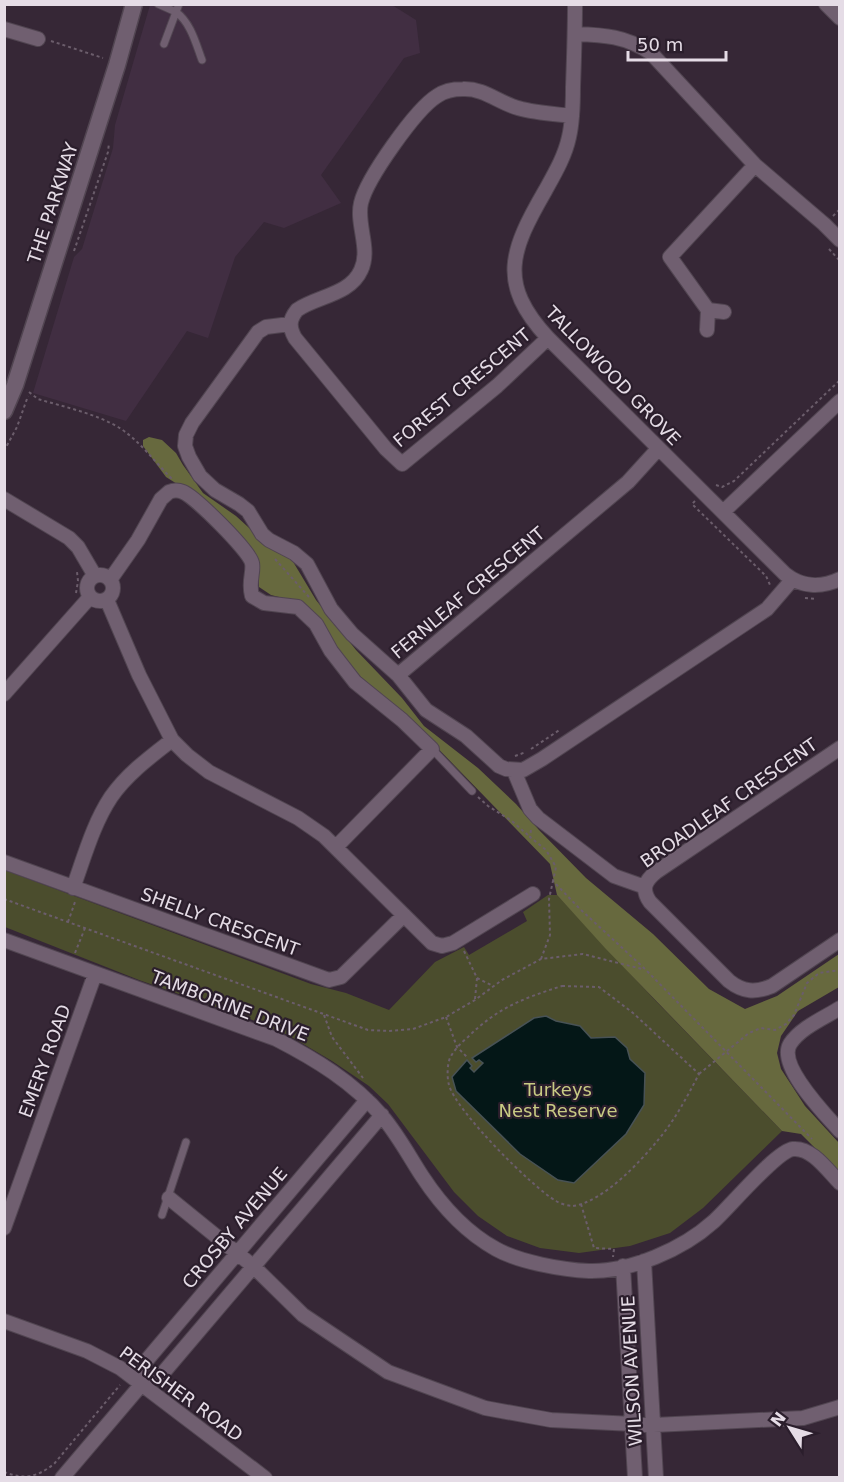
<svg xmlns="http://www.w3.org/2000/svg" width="844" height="1482" font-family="'DejaVu Sans',sans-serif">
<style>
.built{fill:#412e42}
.green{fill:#4b4d2d}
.forest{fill:#67693e}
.water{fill:#041717;stroke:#485255;stroke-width:1.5}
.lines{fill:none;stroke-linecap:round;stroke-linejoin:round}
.service-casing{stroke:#514551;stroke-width:9}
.minor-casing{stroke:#514551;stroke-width:16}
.tertiary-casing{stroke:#514551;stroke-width:19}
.path{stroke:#6b5d6b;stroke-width:2;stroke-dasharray:3 3;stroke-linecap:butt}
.service{stroke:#705f70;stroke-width:7}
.minor{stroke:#705f70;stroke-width:14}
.tertiary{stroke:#705f70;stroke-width:16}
.labels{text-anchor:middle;stroke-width:4.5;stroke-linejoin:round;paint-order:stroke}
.street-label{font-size:18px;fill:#e5dce6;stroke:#2b1e2c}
.park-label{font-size:18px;fill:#c8cb84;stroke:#2b1e2c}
</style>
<rect width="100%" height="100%" fill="#362736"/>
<path class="built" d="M150 5H392L416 20 420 53 404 58 321 175 341 203 284 228 264 222 235 257 208 338 187 331 126 421 33 393 74 257 82 249 113 148 115 125Z"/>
<path class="green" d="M4 870 311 984 346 993 389 1010 435 962 464 947 469 955 527 921 523 912 548 895H557L652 997 782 1131 703 1208 670 1233 630 1246 579 1253 540 1248 507 1236 478 1216 454 1192 388 1104 369 1086 332 1061 288 1035 250 1019 139 980 5 927Z"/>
<path class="forest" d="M149 437 162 440 176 453 183 465 203 493 236 516 260 538 292 560 316 600 356 650 402 698 424 726 478 768 516 804 539 830 586 878 653 934 709 989 745 1009 777 996 839 954V987L798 1011 781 1036 777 1053 781 1069 805 1106 839 1143V1172L801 1134 782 1131 605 948 557 895 550 864 423 733 360 676 299 602 271 595 259 587V562L254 551 193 494 166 477 143 446V440Z"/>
<path class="water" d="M546 1016 556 1021 580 1026 591 1038 615 1037 627 1048 630 1059 645 1073 644 1105 626 1134 574 1183 558 1180 520 1154 456 1091 452 1077 467 1060 472 1066 470 1068 474 1072 483 1063 479 1060 476 1062 472 1058 534 1018Z"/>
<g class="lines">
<defs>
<path id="service" d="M158 4 176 12 164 44
M179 4 176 12C191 23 196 44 202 60
M432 749 472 791
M162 1215 186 1142"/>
<path id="minor" d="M575 4C575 32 574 59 573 87 573 103 573 120 569 137 565 156 555 173 545 191 511 250 497 283 548 338L785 574C801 587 821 588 840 579
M826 4 840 18
M4 29 38 39
M575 34C605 35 625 36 651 53L755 165 824 224 840 240
M708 310 670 257 755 165
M290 324 266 327 258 332 192 423 186 435 185 446 189 457 200 476 215 490 239 504 248 511 262 534 269 540 294 553 307 564 331 609 352 634 398 675
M707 330 708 310 724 312
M548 338 497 386 402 464 386 449 295 338C289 327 289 320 297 310 317 296 350 295 361 270 371 249 356 224 361 203 367 178 416 109 437 96 444 91 454 89 463 89 484 88 499 103 518 108 535 113 554 114 572 116
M658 449 628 482 398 675 426 710 466 736 499 766 506 769 523 770 542 759 767 609 792 580
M4 499 69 538 78 547 95 576
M723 512 840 401
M87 588a13 13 0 1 1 26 0a13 13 0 1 1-26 0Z
M110 580 138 540 161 499 169 492C174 490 178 490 183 492 195 497 249 550 252 563 254 573 248 581 252 596L264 603 298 607 316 624 331 651 355 682 402 720 432 749 336 847
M107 600 139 675 172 740 187 755 209 772 298 818 324 836 432 943 442 946 453 943 533 894
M4 694 90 597
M840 748 656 872C645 881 641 889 650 902L729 981C743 992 755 993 772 986L840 940
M514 771 530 809 538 818 614 876 645 887
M4 862 329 980 341 977 404 915
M73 888C84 858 93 824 111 797 127 774 150 757 172 740
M4 940 276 1039C315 1059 353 1082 382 1116 398 1135 409 1156 422 1176 441 1205 467 1233 496 1249 519 1262 563 1270 589 1271 631 1272 683 1249 713 1222 729 1208 776 1151 793 1149 812 1147 828 1171 840 1183
M840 1008C824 1018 800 1028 790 1044 777 1066 826 1115 840 1131
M169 1198 253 1266 303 1315 388 1372 485 1408 551 1420 654 1425 803 1418 840 1407
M4 1228 95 974
M644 1261 656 1478
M623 1266 635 1478
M4 1321 87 1351 120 1368 265 1478
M141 1385 146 1361 367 1100
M62 1478 141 1385 163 1373 382 1115"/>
<path id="tertiary" d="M4 411 15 385 117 65 134 4"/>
</defs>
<use href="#service" class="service-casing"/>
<use href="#minor" class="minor-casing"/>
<use href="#tertiary" class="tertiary-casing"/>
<path class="path" d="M51 41 103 58
M833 216 840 209
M829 249 840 261
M74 251 108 152 109 143
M29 392 38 399C64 407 94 413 118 427 138 439 155 462 172 479
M4 451 17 427 28 396
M716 485 722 487 734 481 840 380
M695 501 692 504 766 576 770 585
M275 559 309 597
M76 593 78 581 77 572
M805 598 817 599
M531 749 561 729
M515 756 526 752
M478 797 488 806 512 821 530 837
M531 830 530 837 546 850 556 867 553 881 579 908 645 969 812 1139
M4 899 368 1030 389 1031 413 1029 446 1017 475 1000 502 980 541 959 583 954 642 969
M68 922 75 902
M464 951 477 978 493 986
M75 953 85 928
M541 959 550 935 549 899 553 881
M562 986 599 987 633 1013 699 1074C687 1097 675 1120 658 1140 640 1162 603 1202 573 1206 568 1206 561 1204 556 1201 532 1187 456 1111 449 1085 447 1078 447 1065 450 1058 454 1050 461 1043 468 1037 497 1008 524 998 562 986Z
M475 999 477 978
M324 1015 332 1037 363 1078
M446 1017 457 1047 467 1057
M699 1074 749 1033 761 1028 775 1030 786 1024 794 1015 807 983 819 973 840 970
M581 1204 594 1248 614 1249 613 1257
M4 1472C25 1480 37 1477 54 1464L120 1385"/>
<use href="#service" class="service"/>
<use href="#minor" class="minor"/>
<use href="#tertiary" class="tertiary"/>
</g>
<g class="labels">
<g class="street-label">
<text transform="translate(53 203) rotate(-72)" y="6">THE PARKWAY</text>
<text transform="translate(613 376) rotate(46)" y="6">TALLOWOOD GROVE</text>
<text transform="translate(462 388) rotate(-40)" y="6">FOREST CRESCENT</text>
<text transform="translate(468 593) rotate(-40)" y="6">FERNLEAF CRESCENT</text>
<text transform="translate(729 803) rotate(-35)" y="6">BROADLEAF CRESCENT</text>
<text transform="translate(220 922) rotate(20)" y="6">SHELLY CRESCENT</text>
<text transform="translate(230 1006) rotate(21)" y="6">TAMBORINE DRIVE</text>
<text transform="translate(45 1061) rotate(-70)" y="6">EMERY ROAD</text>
<text transform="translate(235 1228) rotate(-50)" y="6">CROSBY AVENUE</text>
<text transform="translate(632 1371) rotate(-93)" y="6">WILSON AVENUE</text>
<text transform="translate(181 1394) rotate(36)" y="6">PERISHER ROAD</text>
</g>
<g class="park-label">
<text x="558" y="1096">Turkeys<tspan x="558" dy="21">Nest Reserve</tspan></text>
</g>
</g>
<rect width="844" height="1482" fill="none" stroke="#e5dce6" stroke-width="12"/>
<g transform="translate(790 1428) rotate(307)" stroke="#2b1e2c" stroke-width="4.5" paint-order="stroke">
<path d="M0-4.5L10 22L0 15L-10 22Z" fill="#e5dce6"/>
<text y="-9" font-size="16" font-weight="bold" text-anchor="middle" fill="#e5dce6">N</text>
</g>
<path d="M628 51v9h98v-9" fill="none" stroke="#e5dce6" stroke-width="3"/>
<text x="637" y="51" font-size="18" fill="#e5dce6" stroke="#2b1e2c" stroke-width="4.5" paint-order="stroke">50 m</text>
</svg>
